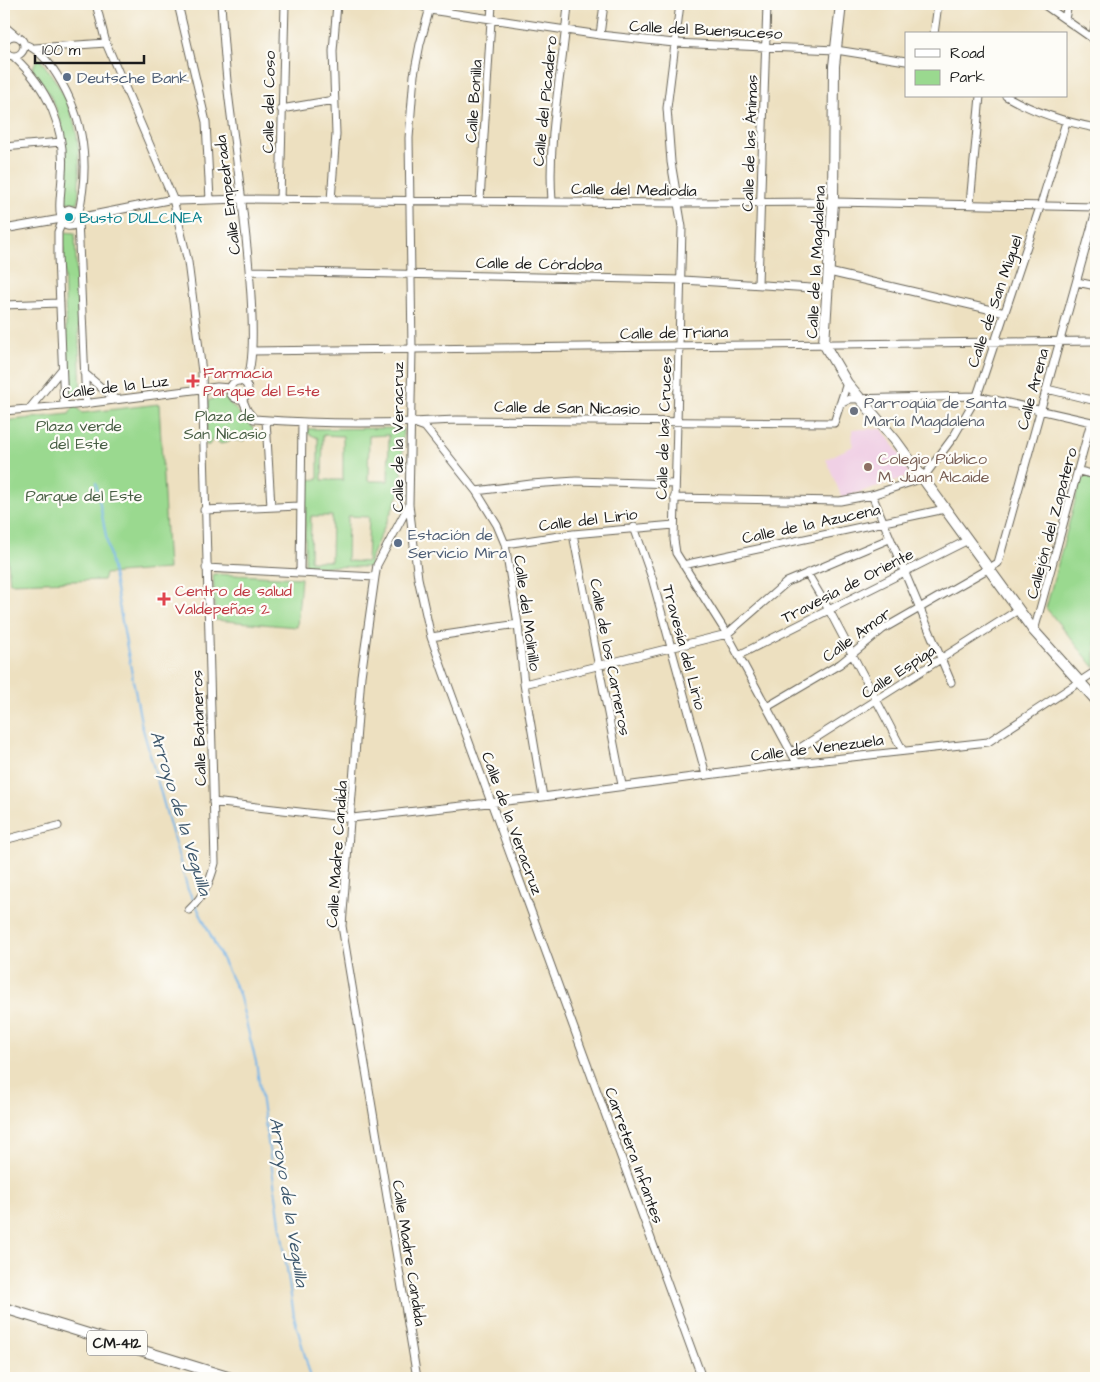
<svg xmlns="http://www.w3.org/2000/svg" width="1100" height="1382" font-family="'Architects Daughter',sans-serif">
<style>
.built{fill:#f0d0e5}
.green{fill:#9ad98f;stroke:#5b7a56;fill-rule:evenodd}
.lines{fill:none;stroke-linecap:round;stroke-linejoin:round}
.stream{stroke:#74b5e9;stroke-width:2}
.street-casing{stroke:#656155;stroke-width:9}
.secondary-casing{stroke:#656155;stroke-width:12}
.primary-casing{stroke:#656155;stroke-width:12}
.street{stroke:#fff;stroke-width:7}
.secondary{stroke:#fff;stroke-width:10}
.primary{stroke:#fff;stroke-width:10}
.service-dot{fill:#5c6f8a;stroke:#fdfcf7;stroke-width:2}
.culture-dot{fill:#0f9aa8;stroke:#fdfcf7;stroke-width:2}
.health-dot{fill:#e0444e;stroke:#fdfcf7;stroke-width:2}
.worship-dot{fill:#6b7280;stroke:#fdfcf7;stroke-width:2}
.education-dot{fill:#8d6e63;stroke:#fdfcf7;stroke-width:2}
.labels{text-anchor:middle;stroke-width:4.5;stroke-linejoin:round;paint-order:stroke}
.shield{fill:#fdfcf7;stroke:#605f5e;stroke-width:1}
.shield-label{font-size:15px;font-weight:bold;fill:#1c1c1c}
.street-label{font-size:16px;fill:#1c1c1c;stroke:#fdfcf7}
.service-label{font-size:16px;fill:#4e5e75;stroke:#fdfcf7;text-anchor:start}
.culture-label{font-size:16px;fill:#0d838f;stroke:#fdfcf7;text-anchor:start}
.health-label{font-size:16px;fill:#be3a42;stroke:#fdfcf7;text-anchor:start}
.worship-label{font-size:16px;fill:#5b616d;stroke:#fdfcf7;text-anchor:start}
.park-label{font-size:16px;fill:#485e44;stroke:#fdfcf7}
.education-label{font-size:16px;fill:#785e54;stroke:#fdfcf7;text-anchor:start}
.water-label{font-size:18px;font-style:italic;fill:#3f596e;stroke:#fdfcf7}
</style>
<rect width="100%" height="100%" fill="#fdfcf7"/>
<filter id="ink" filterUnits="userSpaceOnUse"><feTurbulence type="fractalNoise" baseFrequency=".02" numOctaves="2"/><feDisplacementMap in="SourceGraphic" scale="10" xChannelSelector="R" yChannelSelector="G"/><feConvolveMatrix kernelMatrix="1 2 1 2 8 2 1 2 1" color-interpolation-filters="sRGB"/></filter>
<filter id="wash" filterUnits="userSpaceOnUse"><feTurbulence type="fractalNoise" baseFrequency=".0096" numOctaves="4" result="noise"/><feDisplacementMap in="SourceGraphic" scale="20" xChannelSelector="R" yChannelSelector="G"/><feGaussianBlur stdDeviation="1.12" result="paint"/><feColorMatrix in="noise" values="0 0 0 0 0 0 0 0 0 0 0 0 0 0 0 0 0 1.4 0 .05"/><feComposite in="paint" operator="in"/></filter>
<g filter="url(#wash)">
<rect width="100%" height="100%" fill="#ede0c0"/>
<path class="built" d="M852 429H882L903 459 909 476 842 498 826 459 853 446Z"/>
<path class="green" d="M38 57C79 107 82 141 78 203L65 202C70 151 66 110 32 69Z
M63 232 75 233 81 394H68Z
M222 395 255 430 243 441 231 440 221 444 213 439 209 445H206L208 401Z
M159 404 168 569 105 574 103 580 10 583 6 543H4V421L69 414 75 405 82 413Z
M403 428 402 488 371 556 370 567 305 566V480L318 479V438L307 433 308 429ZM323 435 343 436V480H322ZM389 435 388 481H368L369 436ZM311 516H332L331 561H310ZM348 516 369 517 367 562 347 561Z
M1082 475 1096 479 1095 668 1046 608Z
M213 574 301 578 297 627 215 620Z"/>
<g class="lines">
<path class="stream" d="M96 483 141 722 188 890 194 901
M196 905 239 994 256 1062 294 1316 311 1378"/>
</g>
</g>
<g filter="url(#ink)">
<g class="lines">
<defs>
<path id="street" d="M96 4 106 43 173 199 188 262 202 372 215 863C210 882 204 896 189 910
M178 4 206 122 210 200
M221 4C223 33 225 62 228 91 233 139 267 353 245 382
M417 4 430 10 600 35 674 43 836 50 906 61
M431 4 420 44 414 75 409 138 412 349 409 505 418 578 431 637 443 671 702 1378
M680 4 667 108 671 162 682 227 674 540 676 553 727 634 797 763
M1043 4 1096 41
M1065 19 1068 4
M4 26 16 36
M934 34 938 4
M600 35 604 4
M4 46a10 10 0 1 1 20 0a10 10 0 1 1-20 0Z
M1092 38 1096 23
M24 44C39 49 49 62 57 75 85 120 90 165 78 216
M35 48 106 43
M14 57C48 88 66 128 62 174 62 188 57 208 62 221 64 227 70 227 75 225L78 218 75 211 69 209 64 211 61 217
M1006 96C1034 112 1064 122 1096 128
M281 109 334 100
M4 147 61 142
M280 200 285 4
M331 200 336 134 333 51 337 4
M480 201 492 4
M552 201C547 135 563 70 568 4
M970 204 980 96
M78 218 173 199 179 201 242 199 676 203 833 202 1096 207
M78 220 86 404
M62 222 58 232V256L64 406
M4 229 61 219
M250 271 683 280 827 289
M829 272 1005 313
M1077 282 1096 286
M758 284 767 4
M4 305 60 303
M252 351 1096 341
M84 373 116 400
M230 390a9 9 0 1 1 18 0a9 9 0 1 1-18 0Z
M1047 389 1096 401
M242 398 247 410 254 419C321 424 389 424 456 420L834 423 847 383
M840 404 850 399 977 396 1096 423
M30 408 62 369
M4 411 75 405 217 387 230 388
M266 420 271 507
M414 423 425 427 476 491 497 525 505 544 518 624 524 684 543 797
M1079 471 1096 475
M476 491 531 484 576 481 675 484
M872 495 951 682
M674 498 840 501 872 495 923 478 954 436 977 396 1041 204 1066 122
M409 505 377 565 375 577 361 676 342 926 417 1378
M204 510 299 506
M634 527 652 578 706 775
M573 534 622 785
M505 544 573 534 674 525
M683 565 945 509
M206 568 375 577
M300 573 302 422
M807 573 829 610 903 751
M1034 631 1091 422
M431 637 518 624
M739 655 968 540
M524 684 727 634 787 582 889 539
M767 707 840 664 883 629 998 563 1096 211
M792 753 1018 610
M213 802 352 818 543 797 797 763 988 742 1096 671
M4 840 58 826"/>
<path id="secondary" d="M841 4 834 66 833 202 824 344 847 383 895 440 1034 631 1096 700"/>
<path id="primary" d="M4 1308 231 1378"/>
</defs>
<use href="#street" class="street-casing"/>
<use href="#secondary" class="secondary-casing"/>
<use href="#primary" class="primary-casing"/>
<use href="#street" class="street"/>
<use href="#secondary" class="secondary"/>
<use href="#primary" class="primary"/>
</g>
</g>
<g class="service-dot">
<circle cx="67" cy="77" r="5"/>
<circle cx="398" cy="543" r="5"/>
</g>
<circle class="culture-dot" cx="69" cy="217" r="5"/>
<g class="health-dot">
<path d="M190.5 373.5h5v5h5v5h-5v5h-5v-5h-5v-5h5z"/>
<path d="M161.5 591.5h5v5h5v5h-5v5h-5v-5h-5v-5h5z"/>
</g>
<circle class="worship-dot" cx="854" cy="411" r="5"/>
<circle class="education-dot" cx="868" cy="467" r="5"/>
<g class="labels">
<rect class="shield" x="87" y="1330.5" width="60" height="25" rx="4"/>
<g class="shield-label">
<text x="117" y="1348">CM-412</text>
</g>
<g class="street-label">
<text transform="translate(706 29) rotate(3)" y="6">Calle del Buensuceso</text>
<text transform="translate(473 101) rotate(-86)" y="6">Calle Bonilla</text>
<text transform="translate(544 101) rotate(-84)" y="6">Calle del Picadero</text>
<text transform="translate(268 102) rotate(-89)" y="6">Calle del Coso</text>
<text transform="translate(749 143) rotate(-88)" y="6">Calle de las Ánimas</text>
<text transform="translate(634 189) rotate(1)" y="6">Calle del Mediodía</text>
<text transform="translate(227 195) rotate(-97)" y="6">Calle Empedrada</text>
<text transform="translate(815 262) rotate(-87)" y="6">Calle de la Magdalena</text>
<text transform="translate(539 263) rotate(1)" y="6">Calle de Córdoba</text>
<text transform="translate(994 301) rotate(-71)" y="6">Calle de San Miguel</text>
<text transform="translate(674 332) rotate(-1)" y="6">Calle de Triana</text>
<text transform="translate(115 386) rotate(-7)" y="6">Calle de la Luz</text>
<text transform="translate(1032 389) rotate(-75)" y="6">Calle Arena</text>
<text transform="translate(567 407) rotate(1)" y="6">Calle de San Nicasio</text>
<text transform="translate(663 428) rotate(-88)" y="6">Calle de las Cruces</text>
<text transform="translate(397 437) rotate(-90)" y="6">Calle de la Veracruz</text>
<text transform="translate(588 519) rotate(-7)" y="6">Calle del Lirio</text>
<text transform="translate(811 523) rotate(-12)" y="6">Calle de la Azucena</text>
<text transform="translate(1051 523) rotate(-75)" y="6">Callejón del Zapatero</text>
<text transform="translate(847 585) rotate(-27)" y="6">Travesía de Oriente</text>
<text transform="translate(528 613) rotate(82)" y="6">Calle del Molinillo</text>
<text transform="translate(856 634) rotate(-36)" y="6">Calle Amor</text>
<text transform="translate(685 647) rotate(75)" y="6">Travesía del Lirio</text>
<text transform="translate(611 657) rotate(79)" y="6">Calle de los Carneros</text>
<text transform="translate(898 671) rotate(-33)" y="6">Calle Espiga</text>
<text transform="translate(198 728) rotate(-92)" y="6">Calle Bataneros</text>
<text transform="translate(817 747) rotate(-7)" y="6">Calle de Venezuela</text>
<text transform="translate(513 823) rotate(70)" y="6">Calle de la Veracruz</text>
<text transform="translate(336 854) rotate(-86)" y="6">Calle Madre Candida</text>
<text transform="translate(635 1155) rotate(70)" y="6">Carretera Infantes</text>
<text transform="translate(410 1253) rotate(81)" y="6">Calle Madre Candida</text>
</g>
<g class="service-label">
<text x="77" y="83">Deutsche Bank</text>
<text x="408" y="540">Estación de<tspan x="408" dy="18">Servicio Mira</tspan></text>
</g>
<g class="culture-label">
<text x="79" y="223">Busto DULCINEA</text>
</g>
<g class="health-label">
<text x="203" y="378">Farmacia<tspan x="203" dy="18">Parque del Este</tspan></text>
<text x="175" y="596">Centro de salud<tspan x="175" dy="18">Valdepeñas 2</tspan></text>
</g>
<g class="worship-label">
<text x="864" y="408">Parroquia de Santa<tspan x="864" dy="18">María Magdalena</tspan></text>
</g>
<g class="park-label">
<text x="225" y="421">Plaza de<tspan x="225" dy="18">San Nicasio</tspan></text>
<text x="79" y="431">Plaza verde<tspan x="79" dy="18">del Este</tspan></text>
<text x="84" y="501">Parque del Este</text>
</g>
<g class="education-label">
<text x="878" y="464">Colegio Público<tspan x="878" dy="18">M. Juan Alcaide</tspan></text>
</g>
<g class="water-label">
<text transform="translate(181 813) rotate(73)" y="6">Arroyo de la Veguilla</text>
<text transform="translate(289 1202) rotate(81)" y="6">Arroyo de la Veguilla</text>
</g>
</g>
<rect width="1100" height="1382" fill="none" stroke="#fdfcf7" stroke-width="20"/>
<rect x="905" y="32" width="162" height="65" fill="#fdfcf7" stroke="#a3a29f"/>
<rect x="915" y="49" width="25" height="8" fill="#ffffff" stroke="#a3a29f"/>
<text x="950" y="58" font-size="15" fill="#1c1c1c">Road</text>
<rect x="915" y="70" width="25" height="15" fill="#9ad98f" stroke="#a3a29f"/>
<text x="950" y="82" font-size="15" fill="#1c1c1c">Park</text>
<path d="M35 55v8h109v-8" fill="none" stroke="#1c1c1c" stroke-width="2.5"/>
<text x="42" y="55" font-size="15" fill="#1c1c1c" stroke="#fdfcf7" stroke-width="4" paint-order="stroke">100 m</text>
</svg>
